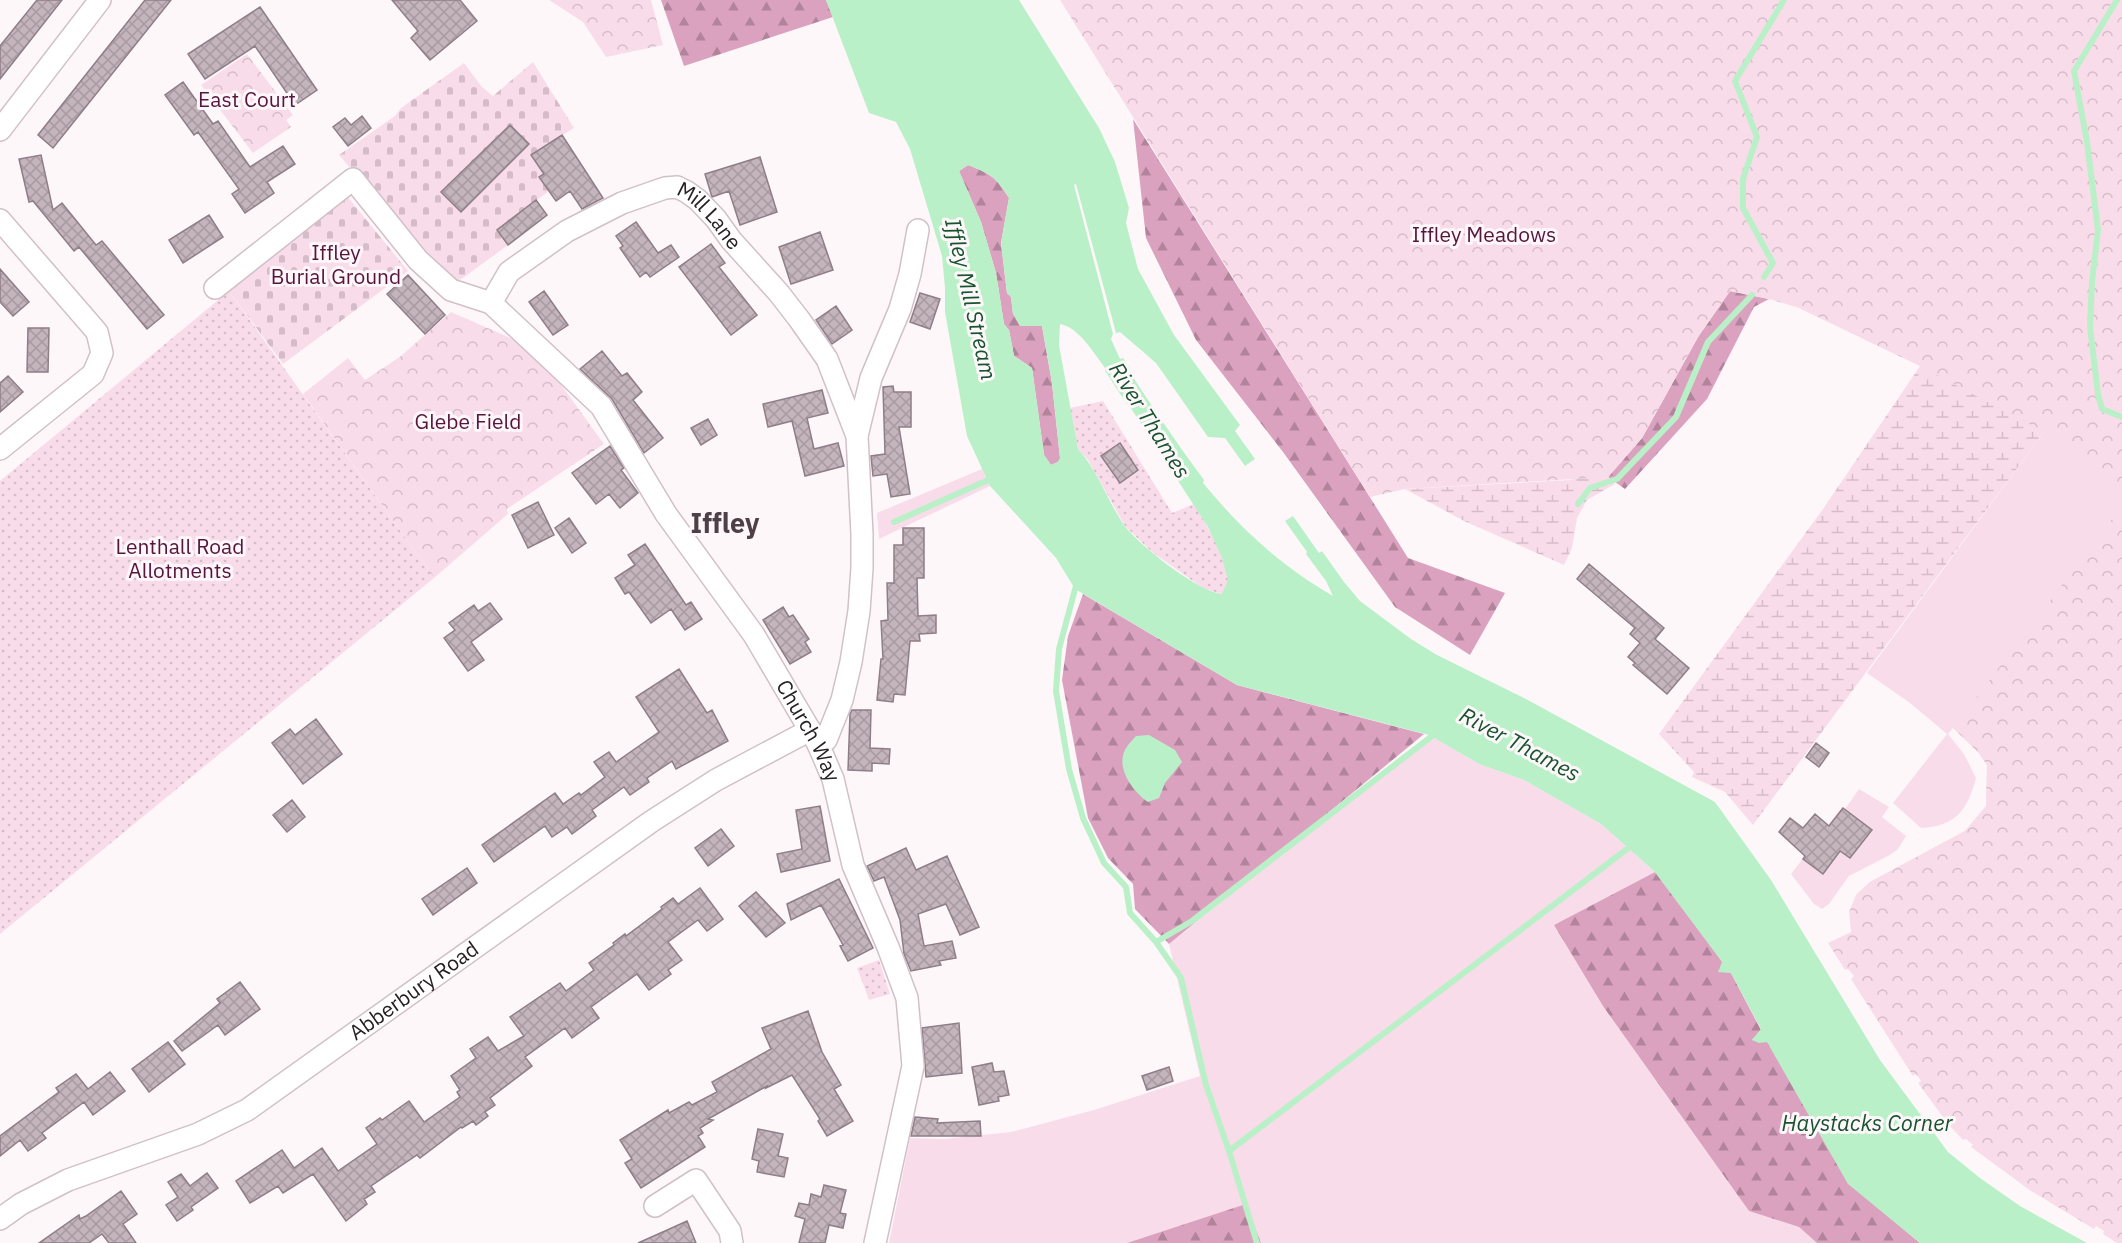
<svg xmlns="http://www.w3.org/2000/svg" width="2122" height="1243" font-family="'IBM Plex Sans',sans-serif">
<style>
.grass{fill:#f9dcea}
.forest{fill:url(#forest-firs)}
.wetland{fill:url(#wetland-marsh)}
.cemetery{fill:url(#cemetery-stones)}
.park{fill:url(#park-crowns)}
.garden{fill:url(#garden-dots);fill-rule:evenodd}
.water{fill:#baf0c8;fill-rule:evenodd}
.pier{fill:#fef7fa}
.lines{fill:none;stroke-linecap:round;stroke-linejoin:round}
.stream{stroke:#baf0c8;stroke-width:6}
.building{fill:url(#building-cross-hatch);stroke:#8e7e86;stroke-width:1.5}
.minor-casing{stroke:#d1c0c8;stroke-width:24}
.minor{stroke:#fff;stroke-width:21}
.labels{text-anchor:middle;stroke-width:6;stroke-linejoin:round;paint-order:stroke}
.park-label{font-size:21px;fill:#57153e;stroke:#fef7fa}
.street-label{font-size:21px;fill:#262023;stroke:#fef7fa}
.water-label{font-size:22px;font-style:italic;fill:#185330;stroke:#fef7fa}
.district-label{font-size:27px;font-weight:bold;fill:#4e4047;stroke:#fef7fa}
</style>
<defs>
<pattern id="forest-firs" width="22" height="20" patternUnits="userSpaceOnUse" patternTransform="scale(1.5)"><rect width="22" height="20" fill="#dba2c0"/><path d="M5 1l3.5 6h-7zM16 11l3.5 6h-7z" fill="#b1849c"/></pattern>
<pattern id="wetland-marsh" width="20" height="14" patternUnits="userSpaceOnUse" patternTransform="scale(1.5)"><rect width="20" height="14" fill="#f9dcea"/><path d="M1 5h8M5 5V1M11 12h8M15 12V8" fill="none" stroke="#d5bcc8"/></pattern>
<pattern id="cemetery-stones" width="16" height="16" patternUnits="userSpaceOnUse" patternTransform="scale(1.5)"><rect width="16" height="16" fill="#f9dcea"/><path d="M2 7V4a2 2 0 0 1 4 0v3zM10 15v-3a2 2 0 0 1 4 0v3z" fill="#d5bcc8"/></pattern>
<pattern id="park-crowns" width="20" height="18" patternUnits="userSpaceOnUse" patternTransform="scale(1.5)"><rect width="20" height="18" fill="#f9dcea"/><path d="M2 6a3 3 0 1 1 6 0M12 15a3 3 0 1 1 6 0" fill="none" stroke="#d5bcc8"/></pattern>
<pattern id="garden-dots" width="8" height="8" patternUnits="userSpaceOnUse" patternTransform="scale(1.5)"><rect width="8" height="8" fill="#f9dcea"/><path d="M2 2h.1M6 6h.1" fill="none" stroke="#d5bcc8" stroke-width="1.8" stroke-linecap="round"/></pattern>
<pattern id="building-cross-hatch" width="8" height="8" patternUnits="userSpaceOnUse" patternTransform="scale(1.5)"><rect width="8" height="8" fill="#c4b4bc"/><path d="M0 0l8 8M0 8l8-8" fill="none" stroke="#a89aa1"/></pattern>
</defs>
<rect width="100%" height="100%" fill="#fef7fa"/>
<path class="grass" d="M2079 391 2122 436V1224L1856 895 1870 882 1965 831 1986 806 1987 765 1978 752 1953 728 1948 734 1964 754 1976 778C1967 811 1956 826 1921 828L1893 803 1947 734 1910 703 1867 673 2044 432Z
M982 469 990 486 879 539 877 513Z
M1429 735 1479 764 1524 780 1601 824 1655 872 1554 925 1749 1211 1799 1227 1817 1243H1261L1246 1205 1127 1243H889L910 1138 944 1139 1011 1132 1094 1110 1200 1076 1169 944Z
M1859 789 1889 807 1882 817 1906 836 1898 849 1890 855 1849 876 1829 904 1822 909 1814 904 1791 874 1842 807 1845 809Z"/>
<path class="forest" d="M661 0H826L833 17 684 66Z
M1133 119 1408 558 1505 593 1470 655 1395 607 1283 452 1196 340 1146 238Z
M968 165C991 174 996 177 1009 198L1001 243 1007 293 1011 297 1013 314 1042 326 1052 383 1060 458 1058 462 1051 465 1044 455 1032 368 1014 356 1009 330 1004 324 996 273 981 222 959 171Z
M1730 291 1769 299 1754 307 1707 399 1625 489 1608 477 1642 438 1698 337Z
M1083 594 1237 685 1424 734 1169 944 1135 909 1133 884 1108 858 1088 818 1062 680 1068 636Z
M1655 872 1731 973 1761 1030 1752 1040 1767 1041 1848 1183 1920 1243H1817L1799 1227 1749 1211 1603 1006 1554 925Z
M1246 1204 1261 1243H1127Z"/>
<path class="wetland" d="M1730 291 1698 337 1642 438 1608 477 1615 484 1587 500 1577 518 1572 548 1564 565 1464 521 1405 489 1571 480 1654 366Z
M1769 299 2079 391 2044 432 1753 825 1725 792 1692 777 1694 772 1659 734 1823 509 1920 366 1797 307Z"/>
<path class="cemetery" d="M533 62 574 128 546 145 544 174 540 177 549 191 497 230 508 245 463 278 450 284 339 155 395 116 401 108 464 63 482 87 493 96Z
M347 196 408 271 283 364 229 291Z"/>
<path class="park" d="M549 0H651L663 45 606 57 583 22Z
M1060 0H2122V486L2044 432 1920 366 1797 307 1769 299 1730 291 1698 337 1642 438 1608 477 1405 489 1370 497Z
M247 54 293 115 286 120 291 127 253 153 201 85Z
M451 312 524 344 559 382 604 444 507 509 508 514 434 578 303 394 348 358 365 380 401 356Z
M2122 506V1243H2117L2103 1234 2104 1231 2096 1226 2094 1229 2031 1191 1971 1147 1973 1145 1966 1139 1963 1140 1948 1124 1918 1083 1921 1081 1916 1074 1913 1076 1851 979 1854 976 1848 969 1845 970 1828 943 1851 932 1849 912 1856 895 1870 882 1965 831 1986 806 1987 765 1978 752 1953 728Z"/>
<path class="garden" d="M229 291 434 578 0 934V481Z
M1103 401 1172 513 1194 504C1205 522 1228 560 1228 581 1228 586 1225 590 1222 594L1205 589 1190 579 1152 552 1125 526 1088 460 1078 449 1070 408ZM1119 443 1138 470 1120 483 1101 456Z
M879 960 890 994 869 1000 857 968Z"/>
<path class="water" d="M826 0H1019L1099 128 1115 162 1129 208 1126 223 1138 269 1174 335 1240 425 1235 431 1255 459 1245 466 1225 438 1208 437 1156 363 1120 332 1113 334 1111 339 1120 359 1123 358 1130 368 1129 371C1153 408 1178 445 1204 480L1203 483C1242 530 1280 565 1333 596L1326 581 1306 554 1307 552 1285 521 1293 516 1319 553 1322 551 1344 582 1360 601 1411 639 1437 655 1526 699 1715 802 1771 880 1880 1060 1948 1152 1980 1178 2020 1206 2087 1243H1920L1848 1184 1767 1042 1759 1043 1752 1040 1761 1029 1731 973 1718 972 1722 962 1655 872 1601 824 1524 780 1479 764 1429 735 1237 685 1075 589 1056 558 990 486 967 436 945 312V288L942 256 910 149 896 122 869 113ZM968 165C991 174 996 177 1009 198L1001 243 1007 293 1011 297 1013 314 1020 326H1042L1052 383 1060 458 1058 462 1051 465 1044 455 1032 368 1014 356 1009 330 1004 324 996 273 981 222 959 171ZM1060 324C1080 328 1094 354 1106 369L1105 371C1110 378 1129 408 1132 410L1208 527 1222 558 1228 580 1222 594C1197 591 1139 545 1124 525 1107 500 1098 471 1078 449L1059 345Z
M1149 735 1175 750 1182 762 1165 783 1159 798 1148 802C1135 793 1119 773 1123 756 1124 748 1131 742 1136 736Z"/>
<path class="pier" d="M1076 184 1116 333 1113 334 1074 185Z"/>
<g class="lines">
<path class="stream" d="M2117 0 2074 71 2087 142 2098 230 2092 282 2090 327 2098 394 2102 409 2122 417
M1764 277 1773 263 1743 208V179L1757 137 1735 81 1784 0
M1578 504 1590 488 1617 479 1676 417 1708 342 1752 295
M894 522 995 477
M1077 582 1059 649 1056 691 1069 769 1083 818 1104 863 1126 887 1130 913 1156 942
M1229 1151 1206 1085 1181 978 1156 942 1192 921 1436 733
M1257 1243 1229 1151 1635 843"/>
</g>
<path class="building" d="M37 0H62L0 79V46Z
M145 0H171L53 148 38 135Z
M392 0H460L477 21 430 60 411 38 418 31Z
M260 7 317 90 295 105 255 46 205 79 188 54Z
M183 82 213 124 218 121 250 167 283 146 295 164 267 182 274 193 245 213 232 194 239 189 198 132 194 135 165 95Z
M362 116 371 128 348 146 333 127 345 118 351 125Z
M510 125 529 144 461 212 441 192Z
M562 135 603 198 582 209 570 191 556 201 539 177 544 174 531 155Z
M41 155 53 210 62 203 96 245 102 241 164 315 147 329 79 247 74 251 33 201 29 202 19 159Z
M760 157 777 212 740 225 729 191 712 197 705 174Z
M536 200 547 215 508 245 497 230Z
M209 215 223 237 183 263 169 240Z
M636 222 658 253 671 245 679 257 650 277 646 272 640 277 620 248 623 246 616 236Z
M820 232 833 270 791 284 779 247Z
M711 244 725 263 719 267 757 315 731 335 679 267Z
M0 269 29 302 13 316 0 302Z
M408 275 445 315 425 334 387 294Z
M544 291 568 325 553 335 529 302Z
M920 293 940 299 930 329 910 322Z
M836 306 852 330 832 344 816 320Z
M28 328H49L48 372H27Z
M602 351 622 376 627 373 642 392 633 400 663 438 644 453 612 399 580 369Z
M8 376 23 392 0 412V383Z
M893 386 894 392H911V427H899L910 494 891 497 887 474 873 476 871 456 885 454 883 387Z
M822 390 828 413 807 418 814 449 838 443 844 466 805 476 792 421 768 427 763 404Z
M708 419 717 435 701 445 691 428Z
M1120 443 1138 470 1120 483 1101 456Z
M610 446 624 468 621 470 638 493 620 508 609 494 596 504 572 473Z
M538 502 554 535 528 548 512 515Z
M569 518 586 543 572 553 555 528Z
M903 528H924V578H917L918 616 936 615V633L919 634 920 641H910L905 695 894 694 893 702 877 700 881 659H883L881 621 888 620 887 583H894V545H903Z
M645 544 686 605 691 602 702 619 685 630 671 609 651 623 629 592 625 594 615 578 635 565 628 555Z
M1589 564 1664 628 1655 639 1689 668 1667 694 1633 665 1635 663 1628 657 1640 643 1630 634 1635 628 1577 579Z
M490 603 502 619 471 642 484 660 468 671 444 638 455 630 449 623 474 605 478 611Z
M783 607 789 617 793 615 809 639 805 642 811 652 790 664 763 620Z
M679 669 707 713 712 710 728 741 676 769 672 761 647 778 649 782 630 795 624 787 592 810 596 816 572 834 567 827 552 837 545 826 494 862 482 845 555 793 563 804 579 793 581 795 605 777 594 762 609 752 616 762 659 732 636 697Z
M852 710H871L870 748 890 749 889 764 872 763V771L848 770 850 714Z
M316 719 342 754 303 784 272 743 290 729 295 735Z
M1816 743 1829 753 1819 767 1806 757Z
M292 800 305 817 287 832 273 815Z
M820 806 830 861 781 872 777 854 802 849 796 810Z
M1843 808 1872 830 1850 858 1840 851 1823 874 1803 859 1805 856 1779 832 1790 818 1803 828 1815 814 1829 826Z
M721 829 734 846 708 866 695 848Z
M906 848 916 870 947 856 979 927 960 935 946 904 918 914 924 946 952 941 956 958 939 961 941 965 911 971 904 954 900 920 884 877 874 881 867 866Z
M467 868 477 883 433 915 422 899Z
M839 879 873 948 848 961 840 946 843 945 821 905 791 920 787 904Z
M700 888 723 919 707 931 698 920 668 942 682 960 668 970 671 974 649 990 637 974 591 1007 599 1018 572 1038 565 1028 525 1057 532 1066 490 1098 495 1105 485 1112 488 1116 476 1125 473 1121 462 1128 461 1127 420 1158 417 1155 371 1186 375 1192 364 1199 367 1204 346 1221 313 1174 283 1193 278 1186 250 1203 236 1181 282 1150 294 1168 322 1148 338 1171 377 1144 366 1128 380 1118 382 1120 409 1101 424 1122 460 1097 457 1092 460 1090 451 1076 476 1058 470 1049 488 1037 498 1051 524 1036 510 1017 560 983 566 991 594 970 589 963 614 945 613 943 625 934 626 936 662 909 661 907 673 898 678 904Z
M756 892 785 923 766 937 739 906Z
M240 982 260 1009 225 1035 218 1025 182 1051 174 1041 220 1003 217 999Z
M808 1011 822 1052 841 1085 834 1089 853 1121 827 1136 818 1121 820 1119 792 1075 766 1088 767 1086 708 1119 713 1120 700 1128 703 1133 698 1136 705 1147 641 1188 625 1163 632 1159 620 1140 668 1110 669 1113 689 1102 692 1105 717 1092 712 1082 771 1049 762 1028Z
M959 1023 962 1073 926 1077 922 1028Z
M168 1042 185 1064 149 1092 132 1069Z
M992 1063 994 1072 1004 1071 1009 1095 998 1097 999 1101 979 1105 972 1067Z
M1169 1067 1173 1081 1147 1090 1142 1076Z
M110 1072 125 1091 93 1115 84 1102 42 1133 46 1138 28 1151 20 1140 0 1156V1136L59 1092 56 1088 76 1074 88 1089Z
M915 1117 938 1119 937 1123 980 1121 981 1136H911Z
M758 1129 783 1134 778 1156 788 1158 784 1177 757 1172 759 1161 752 1159Z
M207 1173 218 1188 191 1207 193 1210 177 1221 166 1205 178 1197 168 1182 181 1174 190 1186Z
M824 1185 846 1190 840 1213 846 1214 843 1228 829 1225 825 1243H799L805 1219 795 1216 799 1203 809 1205 811 1194 821 1197Z
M121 1191 137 1214 123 1224 136 1243H109L102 1234 89 1243H39L79 1215 80 1219 86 1216Z
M687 1221 696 1243H638L665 1231Z"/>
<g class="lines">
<defs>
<g id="minor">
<path d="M0 130 100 0"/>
<path d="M0 220 97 332 102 353 93 374 0 449"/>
<path id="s1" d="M215 288 353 179 418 260 451 290 491 303 601 406 666 514 754 635 818 744 833 779 853 865 888 947 907 998 913 1066 875 1243"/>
<path id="s2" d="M491 303 509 272 567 231 622 203 665 188 677 187 687 192 698 200 716 219 731 240 778 292 799 319 827 359 857 436 862 534V568L859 611 851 662 842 700 826 740 818 744"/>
<path d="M857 436 871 378 900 309 910 274 918 230"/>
<path d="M655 1206 696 1180 730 1231 732 1243"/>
<path id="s3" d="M0 1219 21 1204 68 1180 198 1134 247 1110 652 821 716 780 810 730"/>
</g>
</defs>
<use href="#minor" class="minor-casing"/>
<use href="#minor" class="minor"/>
</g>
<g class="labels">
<g class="park-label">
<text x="247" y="107">East Court</text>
<text x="1484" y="242">Iffley Meadows</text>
<text x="336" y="260">Iffley<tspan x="336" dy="24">Burial Ground</tspan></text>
<text x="468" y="429">Glebe Field</text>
<text x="180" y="554">Lenthall Road<tspan x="180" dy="24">Allotments</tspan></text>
</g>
<g class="street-label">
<text dy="7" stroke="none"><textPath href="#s2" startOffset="270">Mill Lane</textPath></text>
<text dy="7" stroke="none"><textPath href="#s1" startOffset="903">Church Way</textPath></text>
<text dy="7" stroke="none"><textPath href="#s3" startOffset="476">Abberbury Road</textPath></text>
</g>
<g class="water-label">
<text transform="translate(971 299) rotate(77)" y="8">Iffley Mill Stream</text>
<text transform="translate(1150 420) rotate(58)" y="8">River Thames</text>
<text transform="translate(1520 744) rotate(28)" y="8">River Thames</text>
<text x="1867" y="1131">Haystacks Corner</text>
</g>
<g class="district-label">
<text x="725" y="533">Iffley</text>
</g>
</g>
</svg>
